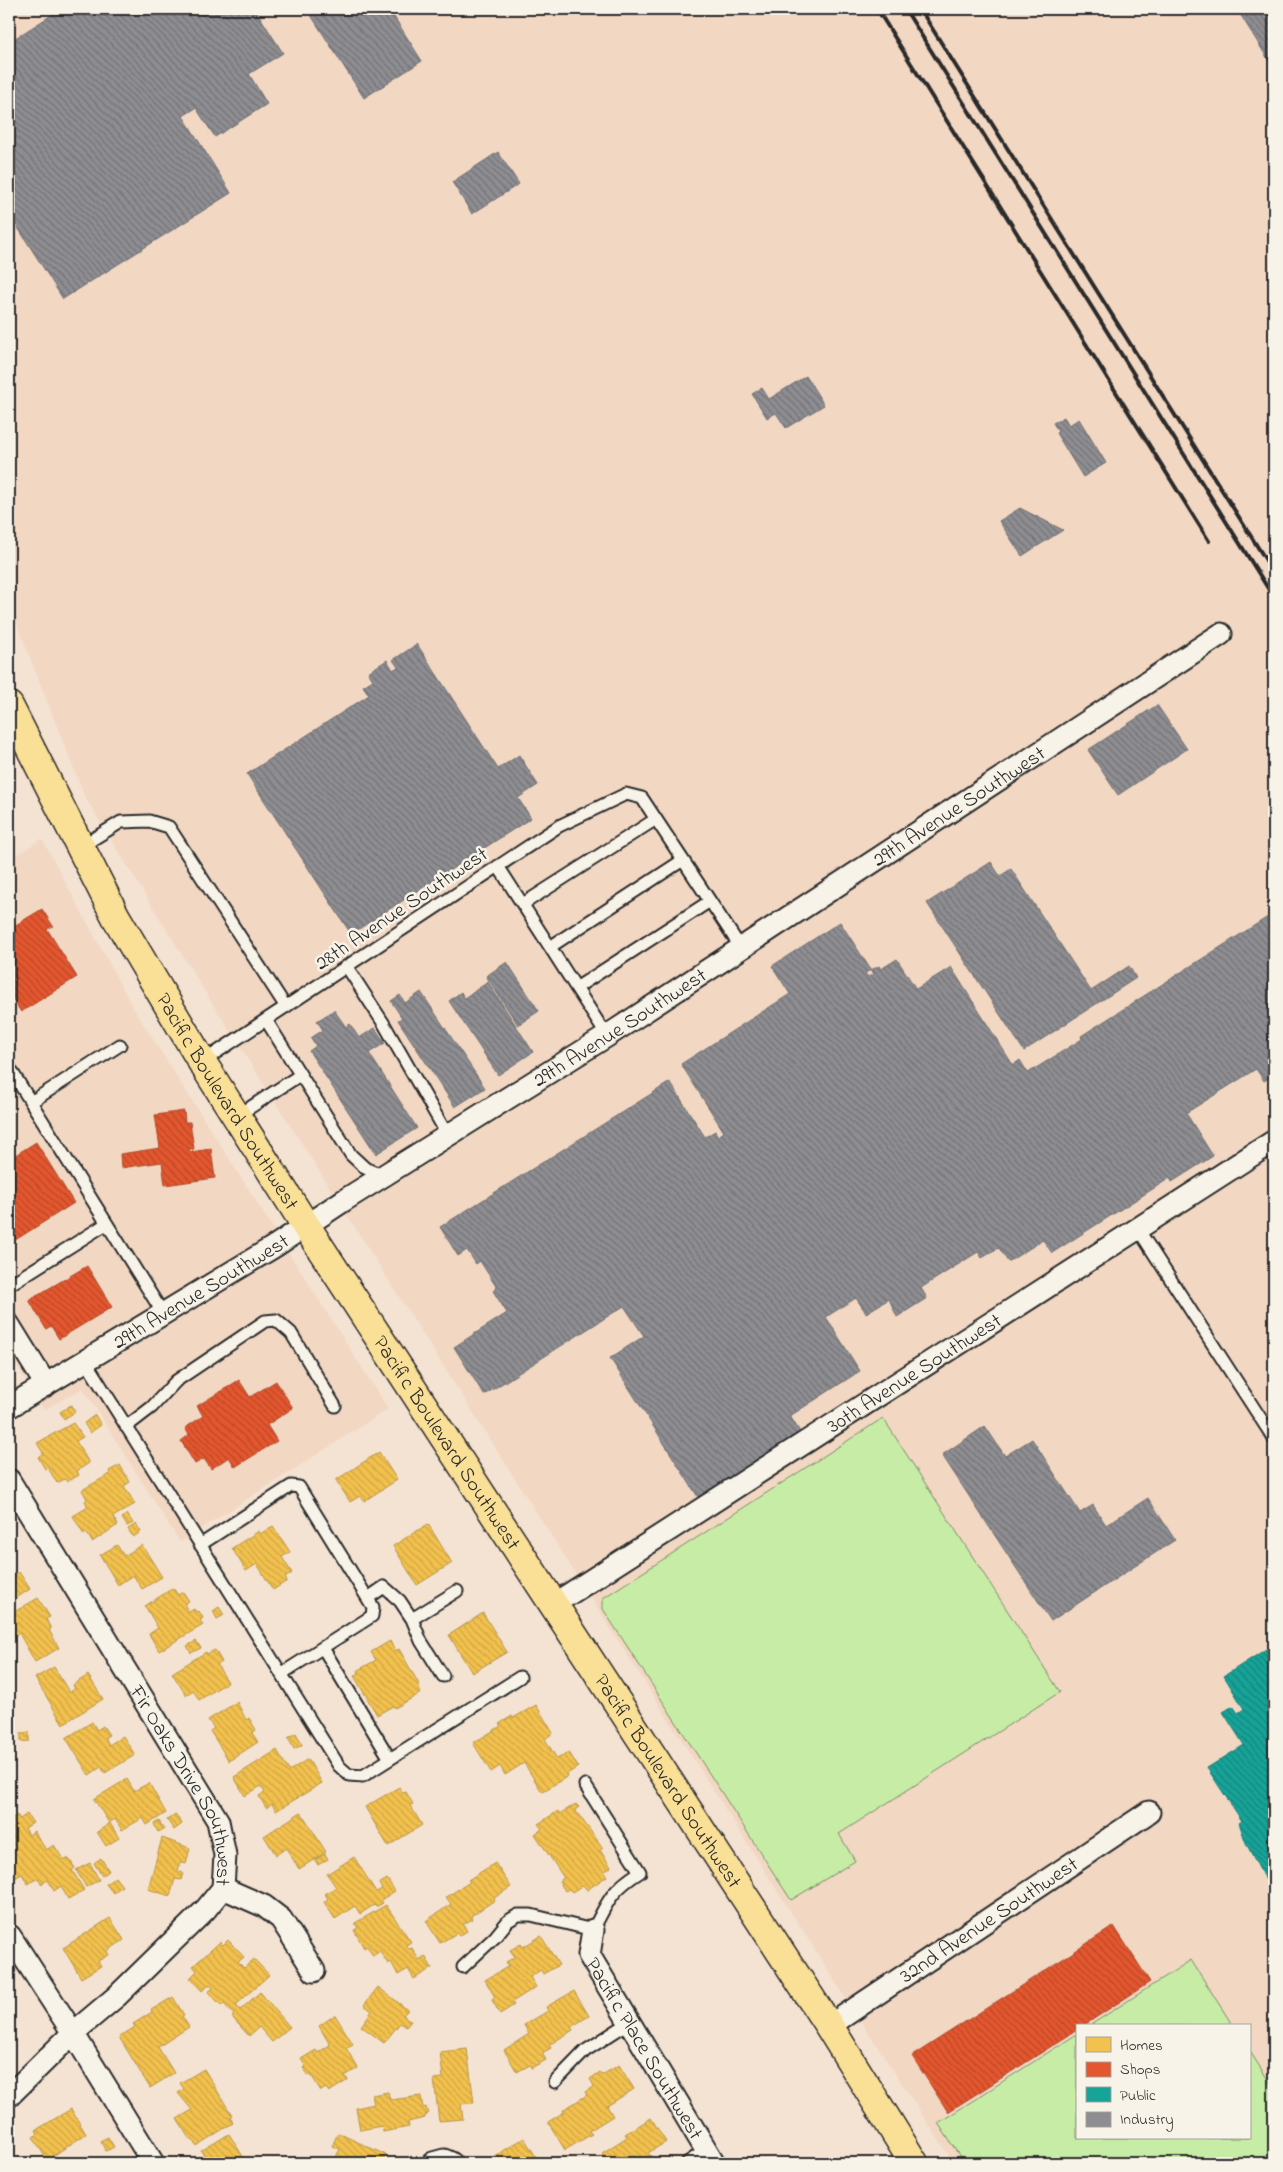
<svg xmlns="http://www.w3.org/2000/svg" width="1283" height="2172" font-family="'Indie Flower',sans-serif">
<style>
.built{fill:#f2d7c2;fill-rule:evenodd}
.garden{fill:#c7eca5;stroke:#798c68}
.homes{fill:url(#homes-back-hatch);stroke:#b69444}
.shops{fill:url(#shops-back-hatch);stroke:#ac4a2d}
.public{fill:url(#public-back-hatch);stroke:#1d7f77}
.industry{fill:url(#industry-back-hatch);stroke:#707073}
.lines{fill:none;stroke-linecap:round;stroke-linejoin:round}
.lane-casing{stroke:#2b2b2b;stroke-width:15}
.street-casing{stroke:#2b2b2b;stroke-width:25}
.primary-casing{stroke:#2b2b2b;stroke-width:31}
.lane{stroke:#f7f3e8;stroke-width:11}
.street{stroke:#f7f3e8;stroke-width:21}
.primary{stroke:#fadf96;stroke-width:28}
.rail{stroke:#2b2b2b;stroke-width:4}
.labels{text-anchor:middle;stroke-width:5;stroke-linejoin:round;paint-order:stroke}
.street-label{font-size:21px;fill:#2b2b2b;stroke:#f7f3e8}
</style>
<defs>
<pattern id="homes-back-hatch" width="6" height="6" patternUnits="userSpaceOnUse" patternTransform="scale(1.25)"><rect width="6" height="6" fill="#f2c14e"/><path d="M-1 5l2 2M0 0l6 6M5-1l2 2" fill="none" stroke="#d0a644"/></pattern>
<pattern id="shops-back-hatch" width="6" height="6" patternUnits="userSpaceOnUse" patternTransform="scale(1.25)"><rect width="6" height="6" fill="#e4572e"/><path d="M-1 5l2 2M0 0l6 6M5-1l2 2" fill="none" stroke="#b94827"/></pattern>
<pattern id="public-back-hatch" width="6" height="6" patternUnits="userSpaceOnUse" patternTransform="scale(1.25)"><rect width="6" height="6" fill="#17a398"/><path d="M-1 5l2 2M0 0l6 6M5-1l2 2" fill="none" stroke="#15857c"/></pattern>
<pattern id="industry-back-hatch" width="6" height="6" patternUnits="userSpaceOnUse" patternTransform="scale(1.25)"><rect width="6" height="6" fill="#8d8d92"/><path d="M-1 5l2 2M0 0l6 6M5-1l2 2" fill="none" stroke="#737377"/></pattern>
</defs>
<rect width="100%" height="100%" fill="#f4e2d2"/>
<filter id="ink" filterUnits="userSpaceOnUse"><feTurbulence type="fractalNoise" baseFrequency=".02" numOctaves="2"/><feDisplacementMap in="SourceGraphic" scale="10" xChannelSelector="R" yChannelSelector="G"/><feConvolveMatrix kernelMatrix="1 2 1 2 8 2 1 2 1" color-interpolation-filters="sRGB"/></filter>
<g filter="url(#ink)">
<path class="built" d="M9 9H1274V2163H954L842 1992 204 990 85 797 9 604ZM1077 2026H1249V2138H1077Z
M42 839 133 1008 388 1409 180 1542 83 1388 44 1410 9 1353V860Z"/>
<path class="garden" d="M883 1418 1060 1692 839 1834 855 1861 791 1900 603 1609V1598Z
M1191 1960 1233 2026H1089Z
M1077 2034V2138H1249V2050L1274 2089V2163H964L938 2123Z"/>
<path class="homes" d="M71 1405 75 1412 64 1419 60 1412Z
M95 1415 101 1425 90 1433 84 1423Z
M73 1423 83 1437 76 1441 89 1463 77 1471 79 1475 67 1482 65 1479 57 1483 48 1468 45 1469 38 1457 43 1453 37 1443Z
M379 1452 397 1480 364 1501 360 1496 350 1502 336 1480Z
M120 1465 130 1482 124 1486 135 1504 113 1517 118 1525 92 1542 87 1533 84 1535 73 1516 88 1507 85 1501 87 1499 82 1490 110 1474 109 1471Z
M127 1514 133 1523 127 1526 122 1518Z
M136 1524 141 1532 133 1537 128 1529Z
M428 1524 452 1563 417 1585 393 1546Z
M273 1526 290 1552 282 1557 292 1573 285 1578 287 1581 273 1590 257 1564 246 1571 232 1548 259 1531 260 1534Z
M117 1545 124 1556 142 1545 162 1577 142 1589 133 1575 118 1585 100 1555Z
M9 1566 14 1575 19 1572 30 1589 9 1603Z
M173 1588 178 1595 183 1592 189 1601 184 1604 189 1612 194 1609 196 1612 199 1611 203 1618 200 1620 203 1625 159 1651 149 1634 158 1628 145 1606Z
M38 1598 50 1617 46 1619 51 1629 49 1630 59 1648 35 1662 19 1633 9 1639V1615Z
M219 1607 224 1615 217 1619 213 1611Z
M483 1613 507 1652 472 1673 449 1635Z
M196 1641 201 1648 191 1653 187 1646Z
M390 1641 395 1651 399 1649 420 1686 418 1687 421 1693 395 1708 393 1706 377 1715 354 1676 359 1673 358 1670 376 1660 371 1652Z
M215 1650 222 1662 217 1665 228 1682 199 1700 193 1690 186 1695 172 1673 206 1652 207 1654Z
M54 1667 69 1692 75 1689 73 1685 88 1675 103 1699 63 1724 35 1678Z
M237 1702 246 1720 249 1718 256 1730 252 1733 258 1742 229 1761 210 1731 214 1728 208 1720Z
M536 1705 553 1733 545 1739 557 1759 569 1752 578 1767 567 1774 568 1776 542 1792 524 1763 505 1775 500 1766 491 1772 473 1743 501 1726 499 1724 512 1716 513 1718Z
M92 1722 97 1730 103 1726 109 1735 105 1737 109 1745 123 1736 135 1755 105 1773 101 1767 89 1775 66 1738Z
M29 1732V1741L21 1742V1733Z
M296 1733 302 1745 294 1749 288 1738Z
M277 1750 289 1771 308 1759 322 1783 276 1811 272 1804 266 1808 259 1796 265 1792 261 1786 245 1796 234 1777Z
M127 1779 134 1791 149 1783 166 1813 147 1825 143 1818 122 1830 115 1819 109 1823 94 1799Z
M399 1787 403 1793 406 1792 413 1804 410 1805 422 1825 388 1846 365 1807Z
M576 1804 579 1807 575 1810 603 1848 600 1850 611 1867 604 1872 607 1876 587 1890 583 1885 572 1892 569 1889 565 1891 559 1881 564 1878 535 1834 542 1829 538 1824 558 1811 559 1814Z
M301 1812 326 1852 299 1869 286 1848 276 1855 264 1836Z
M27 1814 33 1823 25 1828 29 1835 34 1831 46 1850 54 1845 63 1859H69L75 1868 72 1870 84 1890 68 1899 61 1886 54 1891 48 1880 41 1884 38 1878 28 1884 22 1874 13 1879 9 1872V1820L17 1815 20 1819Z
M175 1814 182 1824 174 1830 167 1820Z
M159 1821 164 1829 158 1832 154 1824Z
M110 1823 119 1838 106 1846 97 1832Z
M162 1838 190 1848 186 1864 180 1862 178 1871 183 1873 181 1880 175 1879 170 1896 148 1889Z
M325 1854 328 1859 318 1865 315 1860Z
M354 1857 376 1892 382 1889 379 1884 387 1879 395 1891 381 1900 383 1903 376 1907 374 1905 360 1914 355 1906 335 1919 324 1902 328 1899 325 1894 336 1887 327 1874Z
M101 1858 109 1871 102 1876 94 1863Z
M90 1863 99 1880 86 1887 76 1870Z
M495 1863 511 1887 494 1898 495 1900 471 1916 473 1919 463 1924 467 1931 459 1936 457 1933 440 1943 426 1921 451 1904 446 1897 470 1882 468 1880Z
M115 1877 122 1886 113 1893 106 1884Z
M386 1905 411 1942 406 1945 409 1949 412 1948 419 1960 425 1956 432 1968 414 1979 408 1969 398 1975 391 1962 388 1964 380 1951 373 1956 367 1946 364 1948 354 1930 358 1928 355 1923Z
M110 1918 124 1940 107 1951 109 1955 98 1961 101 1966 81 1978 63 1948Z
M541 1936 559 1965 543 1974 541 1970 530 1977 536 1987 512 2002 514 2005 500 2014 492 2000 495 1997 485 1980 509 1966 506 1962 515 1957 510 1950 521 1944 523 1947Z
M228 1940 244 1957 238 1962 244 1968 254 1959 269 1975 236 2005 240 2010 260 1992 290 2027 272 2042 259 2027 249 2036 232 2017 234 2015 224 2004 222 2006 208 1992 213 1988 210 1984 202 1991 190 1978 197 1971 193 1966 220 1942 223 1945Z
M378 1987 408 2010 403 2015 411 2021 406 2027 400 2023 384 2043 361 2026 372 2011 364 2005Z
M574 1991 589 2016 571 2027 573 2030 549 2045 551 2048 542 2053 546 2060 531 2068 530 2065 517 2072 504 2050 529 2034 524 2025 548 2011 546 2007Z
M173 1997 184 2015 182 2016 189 2027 158 2047 174 2073 150 2088 119 2037 135 2027 133 2024 152 2012 151 2010Z
M335 2015 353 2044 346 2048 358 2068 345 2076 348 2080 329 2092 326 2088 321 2091 311 2075 309 2076 303 2068 306 2067 301 2059 316 2050 317 2053 330 2045 319 2026Z
M467 2049 474 2103 461 2104 463 2119 439 2121 434 2079 443 2078 440 2052Z
M619 2065 634 2089 607 2106 613 2116 589 2131 592 2134 565 2150 548 2122 564 2112 563 2110 587 2095 585 2092 594 2086 590 2079 600 2072 602 2075Z
M204 2069 232 2115 230 2117 233 2123 196 2146 192 2139 190 2140 177 2119 192 2110 178 2093 184 2089 180 2083Z
M388 2092 390 2100 421 2096 423 2108 426 2107 428 2114 425 2115V2118L408 2122 409 2127 383 2132 382 2126 360 2130 356 2108 374 2104 372 2095Z
M71 2109 86 2134 47 2160 33 2137 38 2134 36 2130Z
M651 2118 666 2142 648 2153 651 2156 639 2163H603L607 2161 602 2153 627 2137 625 2134Z
M338 2133 386 2155 382 2163H333L340 2149 332 2146Z
M229 2134 247 2163H209L201 2151Z
M108 2137 114 2147 106 2151 100 2141Z
M524 2138 540 2163H497L498 2162 495 2156Z"/>
<path class="shops" d="M42 909 53 926 47 929 77 977 21 1012 9 993V929Z
M184 1111 185 1122H190L194 1149H189L190 1152 211 1149 215 1178 165 1185 162 1162 121 1168 120 1154 160 1148 155 1115Z
M36 1142 74 1203 9 1244V1159Z
M87 1266 112 1307 59 1339 51 1326 46 1329 29 1300Z
M239 1380 250 1397 276 1381 293 1408 267 1425 277 1441 235 1467 229 1457 211 1469 204 1459 195 1464 181 1441 189 1435 185 1428 203 1416 197 1406Z
M1114 1926 1150 1982 1083 2026H1077V2030L948 2112 912 2056Z"/>
<path class="public" d="M1274 1644V1890L1263 1876 1246 1843 1239 1823 1242 1821 1207 1768 1244 1745 1223 1712 1233 1706 1238 1713 1244 1709 1224 1676Z"/>
<path class="industry" d="M61 9H255L283 53 249 74 267 104 215 137 196 108 183 116 231 193 63 299 15 223 9 227V42Z
M307 9H389L422 61 364 98Z
M1237 9H1274V69Z
M498 152 519 184 472 214 452 182Z
M806 376 824 405 786 428 776 413 767 418 752 394 762 388 769 399Z
M1064 417 1069 425 1079 419 1106 463 1083 477 1056 433 1058 431 1053 423Z
M1020 508 1063 530 1022 556 999 521Z
M417 644 498 769 519 755 538 785 518 798 531 818 351 934 247 774 369 695 363 686 373 680 368 672 387 660 393 670 398 667 393 660Z
M1157 705 1187 749 1118 795 1088 750Z
M991 862 1000 876 1011 869 1091 991 1129 966 1136 978 1024 1051 927 903Z
M1274 913V1075L1264 1081 1256 1069 1186 1113 1213 1156 1172 1182 1170 1178 1052 1253 1043 1240 1008 1262 999 1248 982 1258 978 1252 921 1288 927 1298 897 1317 889 1299 866 1313 856 1298 826 1317 860 1371 790 1416 800 1432 698 1497 610 1358 644 1336 624 1306 484 1395 454 1347 507 1313 493 1291 497 1288 480 1261 476 1264 467 1250 458 1256 440 1227 670 1082 705 1137 715 1131 718 1136 724 1132 681 1064 790 994 772 966 840 922 871 970 865 973 868 977 874 974 871 970 879 966 881 969 897 959 916 989 951 967 1013 1065 1020 1060 1028 1073 1082 1039 1081 1036Z
M507 962 539 1011 518 1025 486 976Z
M488 982 533 1052 498 1075 449 1001 461 992 464 998Z
M421 992 485 1088 455 1107 398 1020 402 1018 391 1001 400 995 405 1003Z
M334 1010 346 1027 350 1024 359 1038 375 1028 385 1043 369 1053 417 1128 376 1154 309 1051 316 1046 311 1038 323 1030 317 1021Z
M985 1426 1005 1456 1032 1439 1080 1513 1093 1505 1106 1525 1148 1498 1175 1540 1051 1621 942 1455Z"/>
<g class="lines">
<defs>
<path id="lane" d="M80 847 121 822 149 821 169 827 286 1007
M498 866 607 1036
M523 904 656 819
M550 947 683 860
M347 967 384 1024 448 1136
M576 988 710 901
M266 1020 351 1155 365 1168 383 1176
M202 1062 559 826 626 794 642 798 741 948
M9 1067 164 1315
M31 1102 120 1045
M237 1116 300 1075
M1138 1229 1274 1439
M9 1285 106 1224
M86 1362 339 1766 349 1775 363 1776 520 1677
M126 1427 152 1407 176 1381 265 1321 276 1320 291 1333 335 1406
M200 1545 291 1486 299 1487 373 1607 372 1616 281 1674
M368 1598 384 1587 400 1601 412 1619 421 1641 443 1676
M412 1619 457 1591
M323 1648 390 1759
M463 1967 495 1937 508 1921 518 1915H531L593 1930C608 1901 611 1890 640 1872L585 1785
M555 2082 585 2051 630 2022
M687 2163 706 2150"/>
<g id="street">
<path d="M9 1325 46 1385"/>
<path id="s1" d="M9 1407 275 1246 343 1201 607 1036 1221 634"/>
<path id="s2" d="M9 1480 218 1821 225 1855 223 1888 206 1909 117 1996 73 2033 9 2096"/>
<path id="s3" d="M554 1604 1274 1141"/>
<path d="M223 1888 264 1906 281 1919 314 1971"/>
<path id="s4" d="M593 1930 589 1955 714 2163"/>
<path d="M10 1936 73 2033 153 2163"/>
<path id="s5" d="M829 2026 1149 1812"/>
<path d="M433 2163 444 2160 451 2163"/>
</g>
<g id="primary">
<path id="s6" d="M9 706 116 917 202 1062 306 1226 829 2026 914 2163"/>
</g>
</defs>
<use href="#lane" class="lane-casing"/>
<use href="#street" class="street-casing"/>
<use href="#primary" class="primary-casing"/>
<use href="#lane" class="lane"/>
<use href="#street" class="street"/>
<use href="#primary" class="primary"/>
<path class="rail" d="M877 9 1209 541
M905 9 1274 598
M920 9 1274 573"/>
</g>
</g>
<g class="labels">
<g class="street-label">
<text dy="7" stroke="none"><textPath href="#s1" startOffset="1124">29th Avenue Southwest</textPath></text>
<text transform="translate(401 908) rotate(-34)" y="7">28th Avenue Southwest</text>
<text dy="7" stroke="none"><textPath href="#s1" startOffset="719">29th Avenue Southwest</textPath></text>
<text dy="7" stroke="none"><textPath href="#s6" startOffset="452">Pacific Boulevard Southwest</textPath></text>
<text dy="7" stroke="none"><textPath href="#s1" startOffset="224">29th Avenue Southwest</textPath></text>
<text dy="7" stroke="none"><textPath href="#s3" startOffset="428">30th Avenue Southwest</textPath></text>
<text dy="7" stroke="none"><textPath href="#s6" startOffset="858">Pacific Boulevard Southwest</textPath></text>
<text dy="7" stroke="none"><textPath href="#s6" startOffset="1262">Pacific Boulevard Southwest</textPath></text>
<text dy="7" stroke="none"><textPath href="#s2" startOffset="354">Fir Oaks Drive Southwest</textPath></text>
<text dy="7" stroke="none"><textPath href="#s5" startOffset="192">32nd Avenue Southwest</textPath></text>
<text dy="7" stroke="none"><textPath href="#s4" startOffset="134">Pacific Place Southwest</textPath></text>
</g>
</g>
<rect width="1283" height="2172" fill="none" stroke="#f7f3e8" stroke-width="30"/>
<rect x="15" y="15" width="1253" height="2142" fill="none" stroke="#2b2b2b" stroke-width="2" filter="url(#ink)"/>
<rect x="1076" y="2024" width="175" height="115" fill="#f7f3e8" stroke="#a5a39c"/>
<rect x="1086" y="2037" width="25" height="15" fill="#f2c14e" stroke="#a5a39c"/>
<text x="1120" y="2050" font-size="15" fill="#2b2b2b">Homes</text>
<rect x="1086" y="2062" width="25" height="15" fill="#e4572e" stroke="#a5a39c"/>
<text x="1120" y="2074" font-size="15" fill="#2b2b2b">Shops</text>
<rect x="1086" y="2087" width="25" height="15" fill="#17a398" stroke="#a5a39c"/>
<text x="1120" y="2100" font-size="15" fill="#2b2b2b">Public</text>
<rect x="1086" y="2112" width="25" height="15" fill="#8d8d92" stroke="#a5a39c"/>
<text x="1120" y="2124" font-size="15" fill="#2b2b2b">Industry</text>
</svg>
